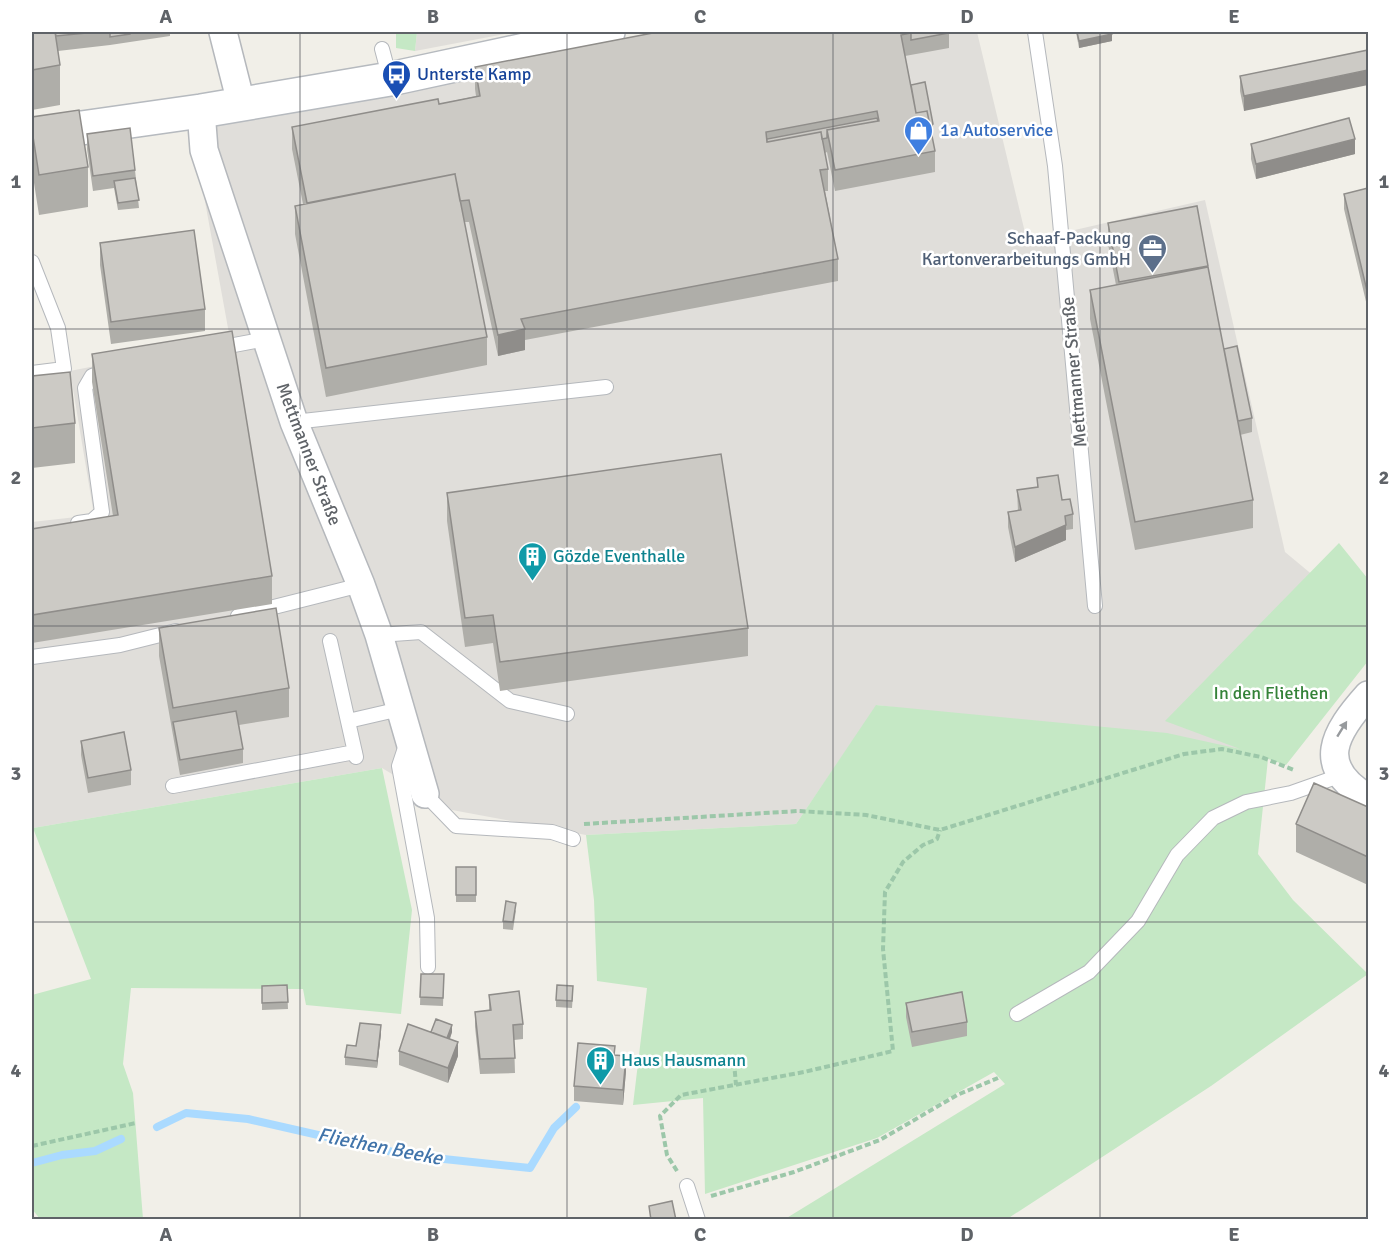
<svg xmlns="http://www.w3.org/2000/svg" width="1400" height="1251" font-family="Signika,sans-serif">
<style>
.industrial{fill:#e0deda}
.green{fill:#c5e8c5}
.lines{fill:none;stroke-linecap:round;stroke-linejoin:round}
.stream{stroke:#aadaff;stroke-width:8}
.lane-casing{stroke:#b5b8bc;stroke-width:16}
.street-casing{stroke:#b5b8bc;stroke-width:30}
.secondary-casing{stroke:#b6babf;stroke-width:36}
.path{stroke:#9cc7a9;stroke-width:4;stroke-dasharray:6 3;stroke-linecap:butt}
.lane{stroke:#fff;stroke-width:14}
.street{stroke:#fff;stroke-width:27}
.secondary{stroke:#fff;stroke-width:33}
.wall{fill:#afaea9}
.shaded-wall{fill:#8f8d8a}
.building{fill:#cccac5;stroke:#8f8d8a;stroke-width:1.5}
.oneway{fill:#979a9d}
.grid{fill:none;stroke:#5f6368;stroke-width:1.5;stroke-opacity:0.55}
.labels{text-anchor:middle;stroke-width:5;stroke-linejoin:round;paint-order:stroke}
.transit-label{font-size:18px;fill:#164399;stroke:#fff;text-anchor:start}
.shop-label{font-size:18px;fill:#366cbe;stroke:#fff;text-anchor:start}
.service-label{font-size:18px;fill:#4e5e75;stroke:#fff;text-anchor:end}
.street-label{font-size:18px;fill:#5f6368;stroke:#fff}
.culture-label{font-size:18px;fill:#0d838f;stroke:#fff;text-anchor:start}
.park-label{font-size:18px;fill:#348238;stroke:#fff}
.water-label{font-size:20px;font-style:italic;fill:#4174aa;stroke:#fff}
.neatline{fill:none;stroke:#5f6368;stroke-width:2}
.grid-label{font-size:20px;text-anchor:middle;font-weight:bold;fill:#5f6368}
</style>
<rect width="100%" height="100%" fill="#f1efe8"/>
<path class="industrial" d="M417 32H515L415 51Z
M708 32H977L1027 241 1205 200 1285 552 1368 621 1269 756 877 705 796 824 586 835 452 810 382 768 33 828 32 522 94 515 70 371 230 339 192 130Z"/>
<path class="green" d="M396 32H417L415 51 396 48Z
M1339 543 1368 579V661L1286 765 1268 759 1258 854 1293 900 1368 974 1211 1086 1007 1219H785L1005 1084 994 1072 877 1138 705 1194 703 1098 633 1105 647 988 597 981 594 900 586 835 796 824 876 705 1167 733 1240 749 1165 721Z
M382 768 412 910 401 1014 306 1005 303 989 131 988 123 1064 133 1093 143 1219H40L32 1209V995L91 979 33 828Z"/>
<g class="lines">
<path class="stream" d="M157 1127 186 1113 248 1119 406 1155 530 1168 554 1128 576 1107
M32 1163 62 1155 95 1151 121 1139"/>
<defs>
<path id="lane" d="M1035 32 1055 166 1095 606
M382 49 390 79
M32 262 58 328 64 369 32 373
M218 348 266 339
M294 422 606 387
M78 523 92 521 102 512 85 388 92 376 108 370
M238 616 361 585
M379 635 421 632 510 701 567 714
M330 641 356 757
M32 657 120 645 176 631
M348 721 400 709
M407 742 399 766 427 918 428 967
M173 786 355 752
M425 794 456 826 552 832 573 839
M1017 1014 1089 972 1138 921 1177 855 1213 818 1246 802 1291 793 1342 775
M687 1186 698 1220"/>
<path id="street" d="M223 32 241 103
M201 111 204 150 294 422 361 585 379 635 425 794
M1368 695C1334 733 1314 766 1368 798"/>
<path id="secondary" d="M32 135 201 111 390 79 608 32"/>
</defs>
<use href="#lane" class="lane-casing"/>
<use href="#street" class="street-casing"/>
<use href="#secondary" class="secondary-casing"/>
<path class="path" d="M584 824 798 811 866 815 940 830 1184 754 1222 749 1261 757 1294 770
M734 1062 736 1085
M32 1146 136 1123
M677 1171 667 1155 660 1116 681 1095 804 1072 893 1051 883 949 885 892 903 862 923 845 937 839 940 830
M711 1196 794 1172 880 1140 957 1095 998 1078"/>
<use href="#lane" class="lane"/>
<use href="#street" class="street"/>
<use href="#secondary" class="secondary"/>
</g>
<path class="wall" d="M32 32H170V36L110 45 58 51 60 65V105L32 110Z
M658 32H949V48L905 56 911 85 933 132H931L935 151V172L835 191 827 152 825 153 828 169V191H825L838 259V281L525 340V350L498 356 469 222H464L487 337V365L326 397 295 234V206L303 204 292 149V127L439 104 476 96 475 89V67Z
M1076 32H1112V41L1079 48Z
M1368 50 1244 111 1240 91V76Z
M32 117 88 167V207L39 215 32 170Z
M87 134 135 170 139 208 118 210 114 188 93 191 87 149Z
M1251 144 1355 154 1256 179 1251 159Z
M1368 188V310L1344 209V194Z
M1108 223 1208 266 1223 349 1252 418V432L1240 435 1253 500V528L1135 550 1090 319V290L1116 285 1108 244Z
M100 243 205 309V331L111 344 100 265Z
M92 354 272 576V604L32 643V529L113 516 92 382Z
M32 376 75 423V463L32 468Z
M1037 478 1062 500 1073 514V529L1066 530V540L1015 562 1008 527V512L1018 511 1017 490 1037 487Z
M447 493 748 628V656L500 691 493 643 465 647 447 521Z
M159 628 289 688V717L239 725 243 749V763L180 775 159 656Z
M81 741 131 770V785L88 793 81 755Z
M1368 807V885L1296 852V824Z
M456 867H476V902H456Z
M516 910 513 930 503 929V921Z
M421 974H444L443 1006 420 1005Z
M287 985 288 1009 262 1010V986Z
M573 993 572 1008 556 1007V1000Z
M489 995 523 1024V1039L514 1040 515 1073 480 1074 475 1027V1012L489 1011Z
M906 1003 967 1022V1036L912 1047 906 1017Z
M431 1032H452L450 1039 458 1056 448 1083 399 1065V1051Z
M381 1033 377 1068 345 1065V1057L356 1046Z
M615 1055 626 1071 623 1105 574 1101V1086Z"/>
<path class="shaded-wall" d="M1112 34V41L1079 48V41Z
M1368 70V85L1244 111V96Z
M933 124V132L916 135V128Z
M1355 139V154L1256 179V164Z
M525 329V350L498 356V335Z
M1066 525V540L1015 562V547Z
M381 1025V1033L377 1068V1061Z
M452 1025V1032L445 1052V1044Z
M458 1042V1056L448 1083V1068Z
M626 1056V1071L623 1105V1090Z"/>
<path class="building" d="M32 32H55L60 65 32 70Z
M55 32H97L56 36Z
M110 32H130V34L110 37Z
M658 32H911V33L901 35 916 113 927 111 935 151 835 170 827 130 879 121 877 111 766 132 767 142 821 132 828 169 820 170 838 259 521 319 525 329 498 335 469 200 460 201 455 174 307 203 292 127 438 99 439 104 480 96 475 67Z
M911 32H949V33L911 40Z
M1077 32H1112V34L1079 41Z
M1368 50V70L1244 96 1240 76Z
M925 82 933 124 930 125 927 111 916 113 911 85Z
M79 110 88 167 39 175 32 130V117Z
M877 118 878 121 827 130V138L822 139 821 132 767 142V139Z
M1349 118 1355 139 1256 164 1251 144Z
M130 128 135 170 93 176 87 134Z
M455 174 487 337 326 368 295 206Z
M135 178 139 200 118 203 114 181Z
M1368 188V295L1344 194Z
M1197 206 1208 266 1119 282 1108 223Z
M194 230 205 309 111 322 100 243Z
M1208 267 1253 500 1135 522 1090 290Z
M232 331 272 576 32 615V529L118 515 92 354Z
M1237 346 1252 418 1238 421 1224 349Z
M70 372 75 423 32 428V376Z
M721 454 748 628 500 662 493 615 465 618 447 493Z
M1058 475 1062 500 1070 499 1073 514 1065 516 1066 525 1015 547 1008 512 1021 510 1017 490 1038 487 1037 478Z
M276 608 289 688 173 708 159 628Z
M236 711 243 749 180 760 173 722Z
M124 732 131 770 88 778 81 741Z
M1314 783 1368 807V857L1296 824Z
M456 867H476V895H456Z
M506 901 516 903 513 922 503 921Z
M421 974H444L443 998 420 997Z
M287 985 288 1002 262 1003V986Z
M557 985 573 986 572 1001 556 1000Z
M519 991 523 1024 513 1025 515 1058 480 1059 475 1012 491 1010 489 995Z
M962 992 967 1022 912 1032 906 1003Z
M436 1019 452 1025 447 1038 431 1032Z
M360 1023 381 1025 377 1061 345 1057 347 1045 356 1046Z
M408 1024 458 1042 448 1068 399 1051Z
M578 1043 615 1046 614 1055 626 1056 623 1090 574 1086Z
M672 1201 676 1220H651L649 1206Z"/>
<defs><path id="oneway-solid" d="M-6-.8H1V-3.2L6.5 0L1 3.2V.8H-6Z" transform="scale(1.5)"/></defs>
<use class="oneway" href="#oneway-solid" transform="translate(1342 729) rotate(-58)"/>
<path class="grid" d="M300 32V1220M567 32V1220M833 32V1220M1100 32V1220M32 329H1368M32 626H1368M32 922H1368"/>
<defs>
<symbol id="bus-pin" viewBox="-11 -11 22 30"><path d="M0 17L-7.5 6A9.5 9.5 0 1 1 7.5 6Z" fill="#1a4fb4" stroke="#fff"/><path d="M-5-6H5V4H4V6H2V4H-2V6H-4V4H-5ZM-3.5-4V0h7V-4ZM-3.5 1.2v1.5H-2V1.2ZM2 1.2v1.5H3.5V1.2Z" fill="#fff"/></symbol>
<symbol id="shop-pin" viewBox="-11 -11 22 30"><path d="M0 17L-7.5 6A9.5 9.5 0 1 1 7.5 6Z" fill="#3f7fe0" stroke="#fff"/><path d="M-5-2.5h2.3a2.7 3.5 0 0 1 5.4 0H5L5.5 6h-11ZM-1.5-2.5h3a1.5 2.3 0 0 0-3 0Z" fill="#fff"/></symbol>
<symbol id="office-pin" viewBox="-11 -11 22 30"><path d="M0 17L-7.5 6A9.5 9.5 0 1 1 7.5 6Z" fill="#5c6f8a" stroke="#fff"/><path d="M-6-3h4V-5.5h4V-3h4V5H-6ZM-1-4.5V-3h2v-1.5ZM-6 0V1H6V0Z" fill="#fff"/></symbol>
<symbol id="building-pin" viewBox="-11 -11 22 30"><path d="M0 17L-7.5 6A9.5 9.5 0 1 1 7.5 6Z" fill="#0f9aa8" stroke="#fff"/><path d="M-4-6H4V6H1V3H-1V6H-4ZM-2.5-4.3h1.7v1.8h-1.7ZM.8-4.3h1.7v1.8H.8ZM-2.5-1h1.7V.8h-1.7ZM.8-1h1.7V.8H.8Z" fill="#fff"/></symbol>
</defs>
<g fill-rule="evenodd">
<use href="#bus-pin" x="380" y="58" width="33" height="45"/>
<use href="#shop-pin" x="902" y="114" width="33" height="45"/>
<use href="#office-pin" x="1136" y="232" width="33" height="45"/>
<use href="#building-pin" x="516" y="540" width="33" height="45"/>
<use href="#building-pin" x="584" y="1044" width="33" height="45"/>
</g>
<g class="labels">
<g class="transit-label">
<text x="417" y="80">Unterste Kamp</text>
</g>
<g class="shop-label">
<text x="940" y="136">1a Autoservice</text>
</g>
<g class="service-label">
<text x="1131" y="244">Schaaf-Packung<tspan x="1131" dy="21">Kartonverarbeitungs GmbH</tspan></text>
</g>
<g class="street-label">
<text transform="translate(1074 372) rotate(-95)" y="6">Mettmanner Straße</text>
<text transform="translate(309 454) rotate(69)" y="6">Mettmanner Straße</text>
</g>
<g class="culture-label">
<text x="553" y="562">Gözde Eventhalle</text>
<text x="621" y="1066">Haus Hausmann</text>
</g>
<g class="park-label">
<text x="1271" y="699">In den Fliethen</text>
</g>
<g class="water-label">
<text transform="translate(380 1146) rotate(11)" y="7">Fliethen Beeke</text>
</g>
</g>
<rect width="1400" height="1251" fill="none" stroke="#ffffff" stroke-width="66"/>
<rect x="33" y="33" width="1334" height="1185" class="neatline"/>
<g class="grid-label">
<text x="166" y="23">A</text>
<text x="433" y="23">B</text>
<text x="700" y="23">C</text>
<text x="967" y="23">D</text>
<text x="1234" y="23">E</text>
<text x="16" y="188">1</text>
<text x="1384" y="188">1</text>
<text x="16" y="484">2</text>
<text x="1384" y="484">2</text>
<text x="16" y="780">3</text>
<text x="1384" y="780">3</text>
<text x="16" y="1077">4</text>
<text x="1384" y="1077">4</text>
<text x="166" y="1241">A</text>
<text x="433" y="1241">B</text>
<text x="700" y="1241">C</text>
<text x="967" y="1241">D</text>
<text x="1234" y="1241">E</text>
</g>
</svg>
